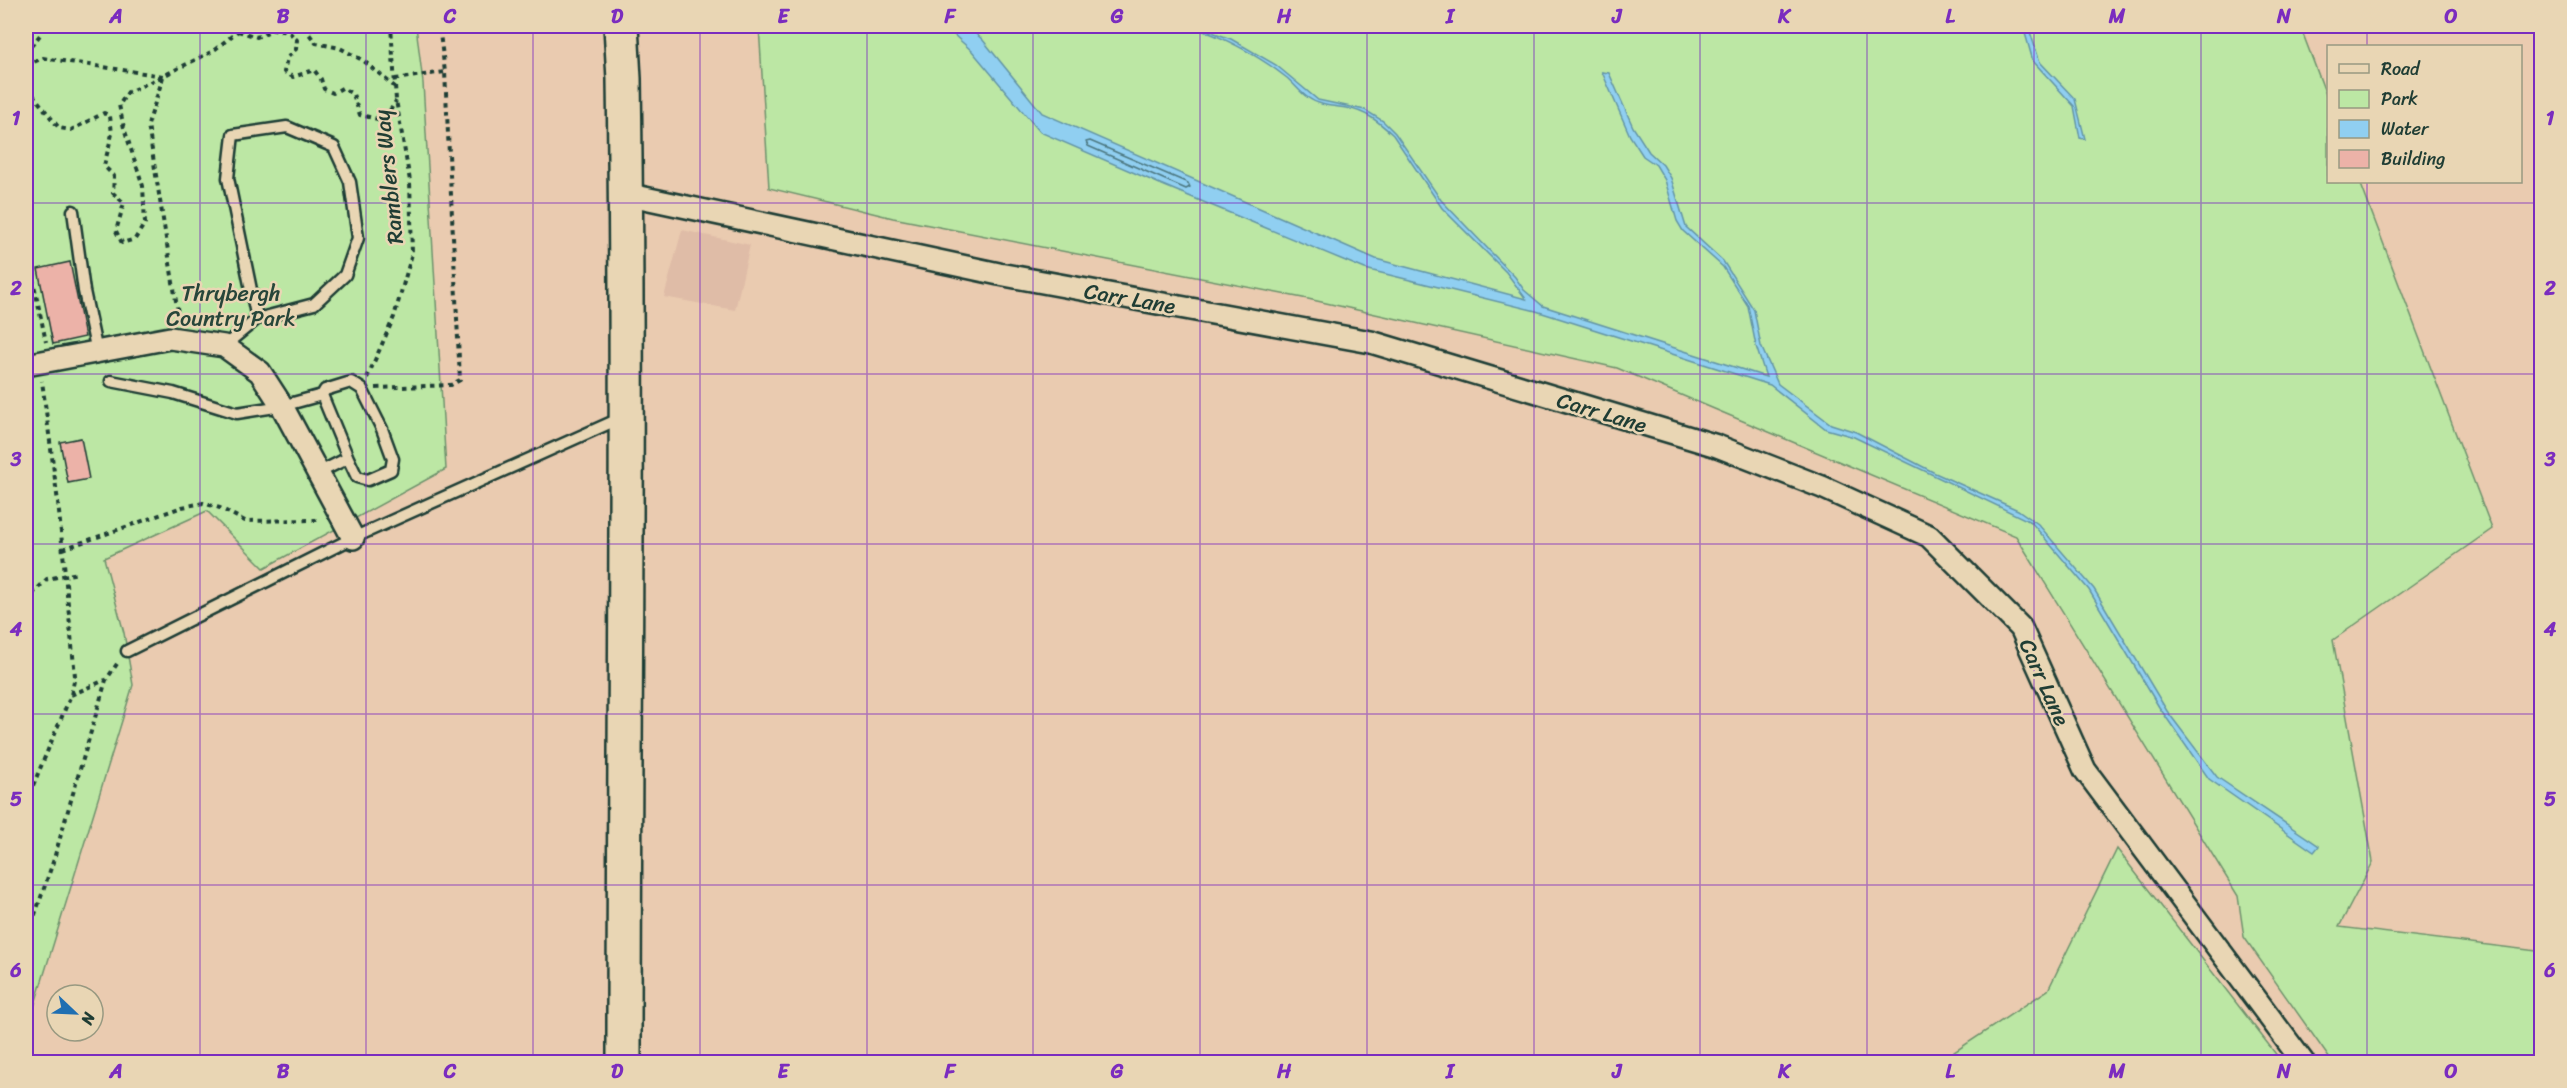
<svg xmlns="http://www.w3.org/2000/svg" width="2567" height="1088" font-family="Sriracha,sans-serif">
<style>
.built{fill:#dfbca7}
.green{fill:#bce7a4;stroke:#6e926c;stroke-width:1.5}
.water{fill:#90cff1;stroke:#6395a5;stroke-width:1.5}
.lines{fill:none;stroke-linecap:round;stroke-linejoin:round}
.shore{stroke:#4c7780;stroke-width:1.5}
.building{fill:#ecb2a8;stroke:#1f3d34;stroke-width:1.5}
.service-casing{stroke:#1f3d34;stroke-width:15}
.minor-casing{stroke:#1f3d34;stroke-width:26}
.primary-casing{stroke:#1f3d34;stroke-width:38}
.path{stroke:#1f3d34;stroke-width:4;stroke-dasharray:4.5 4.5;stroke-linecap:butt}
.service{stroke:#e9d6b4;stroke-width:10}
.minor{stroke:#e9d6b4;stroke-width:21}
.primary{stroke:#e9d6b4;stroke-width:33}
.grid{fill:none;stroke:#7b2cbf;stroke-width:1.5;stroke-opacity:0.55}
.labels{text-anchor:middle;stroke-width:5;stroke-linejoin:round;paint-order:stroke}
.street-label{font-size:22px;fill:#1f3d34;stroke:#e9d6b4}
.park-label{font-size:22px;fill:#27463a;stroke:#e9d6b4}
.neatline{fill:none;stroke:#7b2cbf;stroke-width:2}
.grid-label{font-size:20px;text-anchor:middle;font-weight:bold;fill:#7b2cbf}
</style>
<rect width="100%" height="100%" fill="#eacbb0"/>
<filter id="ink" filterUnits="userSpaceOnUse"><feTurbulence type="fractalNoise" baseFrequency=".0167" numOctaves="2"/><feDisplacementMap in="SourceGraphic" scale="12" xChannelSelector="R" yChannelSelector="G"/><feConvolveMatrix kernelMatrix="1 2 1 2 8 2 1 2 1" color-interpolation-filters="sRGB"/></filter>
<g filter="url(#ink)">
<path class="built" d="M682 230 750 245 735 310 664 297Z"/>
<path class="green" d="M26 26H416L423 83 446 469 264 568 207 511 104 558 124 633 133 685 26 1033Z
M759 26H2300L2328 100V182H2360L2492 529 2333 640 2373 862 2339 927 2537 951 2541 950V1062H2332L2244 937 2238 896 2016 536 1617 368 1308 299 893 218 769 188Z
M2117 849 2282 1062H1939L2048 990Z"/>
<path class="water" d="M944 26H966L982 39 1042 113 1376 259 1526 299 1506 272 1442 208 1393 135C1379 122 1366 111 1346 108 1332 106 1319 106 1307 97 1300 92 1294 84 1287 78 1262 58 1213 29 1181 26H1196L1231 39 1276 65 1318 100 1365 110 1383 121 1395 133 1441 200 1515 277 1524 290 1543 306 1766 377 1756 346 1748 306 1723 267 1683 231 1677 221 1665 180 1656 165 1643 156 1630 136 1602 72 1609 73 1633 127 1649 152 1663 165 1671 178 1686 227 1723 261 1754 310 1761 346 1778 384 1831 424 1856 432 1935 473 2018 510 2038 524 2094 589 2167 711 2217 777 2319 846 2314 852 2209 779 2159 707 2089 590 2031 522 1854 437 1826 429 1770 385 1536 311 1365 269 1160 184 1040 132 972 51Z
M2023 26H2028L2040 62 2075 99 2085 139 2080 138 2074 106 2033 61Z"/>
<g class="lines">
<path class="shore" d="M1090 141 1188 183 1190 187 1186 189 1088 146 1086 142Z"/>
</g>
<path class="building" d="M70 262 85 337 53 344 38 269Z
M81 438 89 479 68 483 60 442Z"/>
<g class="lines">
<defs>
<path id="service" d="M73 211 84 291 97 352
M224 346 257 319 314 304 345 275 358 238 350 182 334 147 287 127 233 135 228 178 257 319
M111 381 173 393 237 413 282 406 322 395
M318 473 348 458 357 477 368 480 391 470 393 459 382 429 362 389 351 382 325 390 322 395 348 458
M127 651 353 538 621 418"/>
<path id="minor" d="M626 194 999 274 1371 342 1717 446 1822 487 1929 536 2021 628 2085 770 2303 1062
M26 365 170 338 224 346 260 372 282 406 353 538"/>
<path id="primary" d="M621 26 624 79C629 407 624 735 624 1062"/>
</defs>
<use href="#service" class="service-casing"/>
<use href="#minor" class="minor-casing"/>
<use href="#primary" class="primary-casing"/>
<path class="path" d="M146 26 153 29 166 26
M311 26 309 34 316 43 340 48 364 61 395 87
M238 31 257 37 274 29 290 33 297 40 296 49 287 58 284 72 293 77 314 70 321 79 324 89 333 93 342 88 353 94 360 115 378 119 391 109 396 101
M26 53 40 35 38 26
M26 65 43 58 163 76 213 51 238 31 240 26
M163 77 148 125 179 320
M26 78 30 91 59 128 71 130 104 113 110 116 112 134 104 166 114 176 113 193 124 203 116 231 122 243 135 239 145 223 143 186 124 128 119 105 128 92 163 76
M395 79 445 72
M26 262 31 270 46 342
M367 378 394 317 412 254 410 181 396 100 391 26
M376 388 451 385 460 380 445 72 439 26
M63 549 182 507 203 503 220 508 245 521 316 520 320 518
M26 601 47 579 78 573
M71 695 105 680
M26 802 71 695 75 676 58 502 42 381
M26 941 53 862 106 680 119 661"/>
<use href="#service" class="service"/>
<use href="#minor" class="minor"/>
<use href="#primary" class="primary"/>
</g>
</g>
<path class="grid" d="M200 26V1062M366 26V1062M533 26V1062M700 26V1062M867 26V1062M1033 26V1062M1200 26V1062M1367 26V1062M1534 26V1062M1700 26V1062M1867 26V1062M2034 26V1062M2201 26V1062M2367 26V46M2367 182V1062M26 203H2542M26 374H2542M26 544H2542M26 714H2542M26 885H2542"/>
<g class="labels">
<g class="street-label">
<text transform="translate(388 177) rotate(-96)" y="8">Ramblers Way</text>
<text transform="translate(1130 298) rotate(10)" y="8">Carr Lane</text>
<text transform="translate(1602 412) rotate(17)" y="8">Carr Lane</text>
<text transform="translate(2045 682) rotate(66)" y="8">Carr Lane</text>
</g>
<g class="park-label">
<text x="231" y="301">Thrybergh<tspan x="231" dy="25">Country Park</tspan></text>
</g>
</g>
<rect width="2567" height="1088" fill="none" stroke="#e9d6b4" stroke-width="66"/>
<rect x="2327" y="45" width="195" height="138" fill="#e9d6b4" stroke="#989981" stroke-width="1.5"/>
<rect x="2339" y="64" width="30" height="9" fill="#e9d6b4" stroke="#989981" stroke-width="1.5"/>
<text x="2381" y="75" font-size="18" fill="#1f3d34">Road</text>
<rect x="2339" y="90" width="30" height="18" fill="#bce7a4" stroke="#989981" stroke-width="1.5"/>
<text x="2381" y="105" font-size="18" fill="#1f3d34">Park</text>
<rect x="2339" y="120" width="30" height="18" fill="#90cff1" stroke="#989981" stroke-width="1.5"/>
<text x="2381" y="135" font-size="18" fill="#1f3d34">Water</text>
<rect x="2339" y="150" width="30" height="18" fill="#ecb2a8" stroke="#989981" stroke-width="1.5"/>
<text x="2381" y="165" font-size="18" fill="#1f3d34">Building</text>
<g transform="translate(75 1013) rotate(113)"><circle r="28" fill="#e9d6b4" stroke="#989981" stroke-width="1.5"/>
<path d="M0-4.5L10 22L0 15L-10 22Z" fill="#1f6fb2"/>
<text y="-9" font-size="16" font-weight="bold" text-anchor="middle" fill="#1f3d34">N</text>
</g>
<rect x="33" y="33" width="2501" height="1022" class="neatline"/>
<g class="grid-label">
<text x="116" y="23">A</text>
<text x="283" y="23">B</text>
<text x="450" y="23">C</text>
<text x="617" y="23">D</text>
<text x="783" y="23">E</text>
<text x="950" y="23">F</text>
<text x="1117" y="23">G</text>
<text x="1284" y="23">H</text>
<text x="1450" y="23">I</text>
<text x="1617" y="23">J</text>
<text x="1784" y="23">K</text>
<text x="1950" y="23">L</text>
<text x="2117" y="23">M</text>
<text x="2284" y="23">N</text>
<text x="2451" y="23">O</text>
<text x="16" y="125">1</text>
<text x="2550" y="125">1</text>
<text x="16" y="295">2</text>
<text x="2550" y="295">2</text>
<text x="16" y="466">3</text>
<text x="2550" y="466">3</text>
<text x="16" y="636">4</text>
<text x="2550" y="636">4</text>
<text x="16" y="806">5</text>
<text x="2550" y="806">5</text>
<text x="16" y="977">6</text>
<text x="2550" y="977">6</text>
<text x="116" y="1078">A</text>
<text x="283" y="1078">B</text>
<text x="450" y="1078">C</text>
<text x="617" y="1078">D</text>
<text x="783" y="1078">E</text>
<text x="950" y="1078">F</text>
<text x="1117" y="1078">G</text>
<text x="1284" y="1078">H</text>
<text x="1450" y="1078">I</text>
<text x="1617" y="1078">J</text>
<text x="1784" y="1078">K</text>
<text x="1950" y="1078">L</text>
<text x="2117" y="1078">M</text>
<text x="2284" y="1078">N</text>
<text x="2451" y="1078">O</text>
</g>
</svg>
